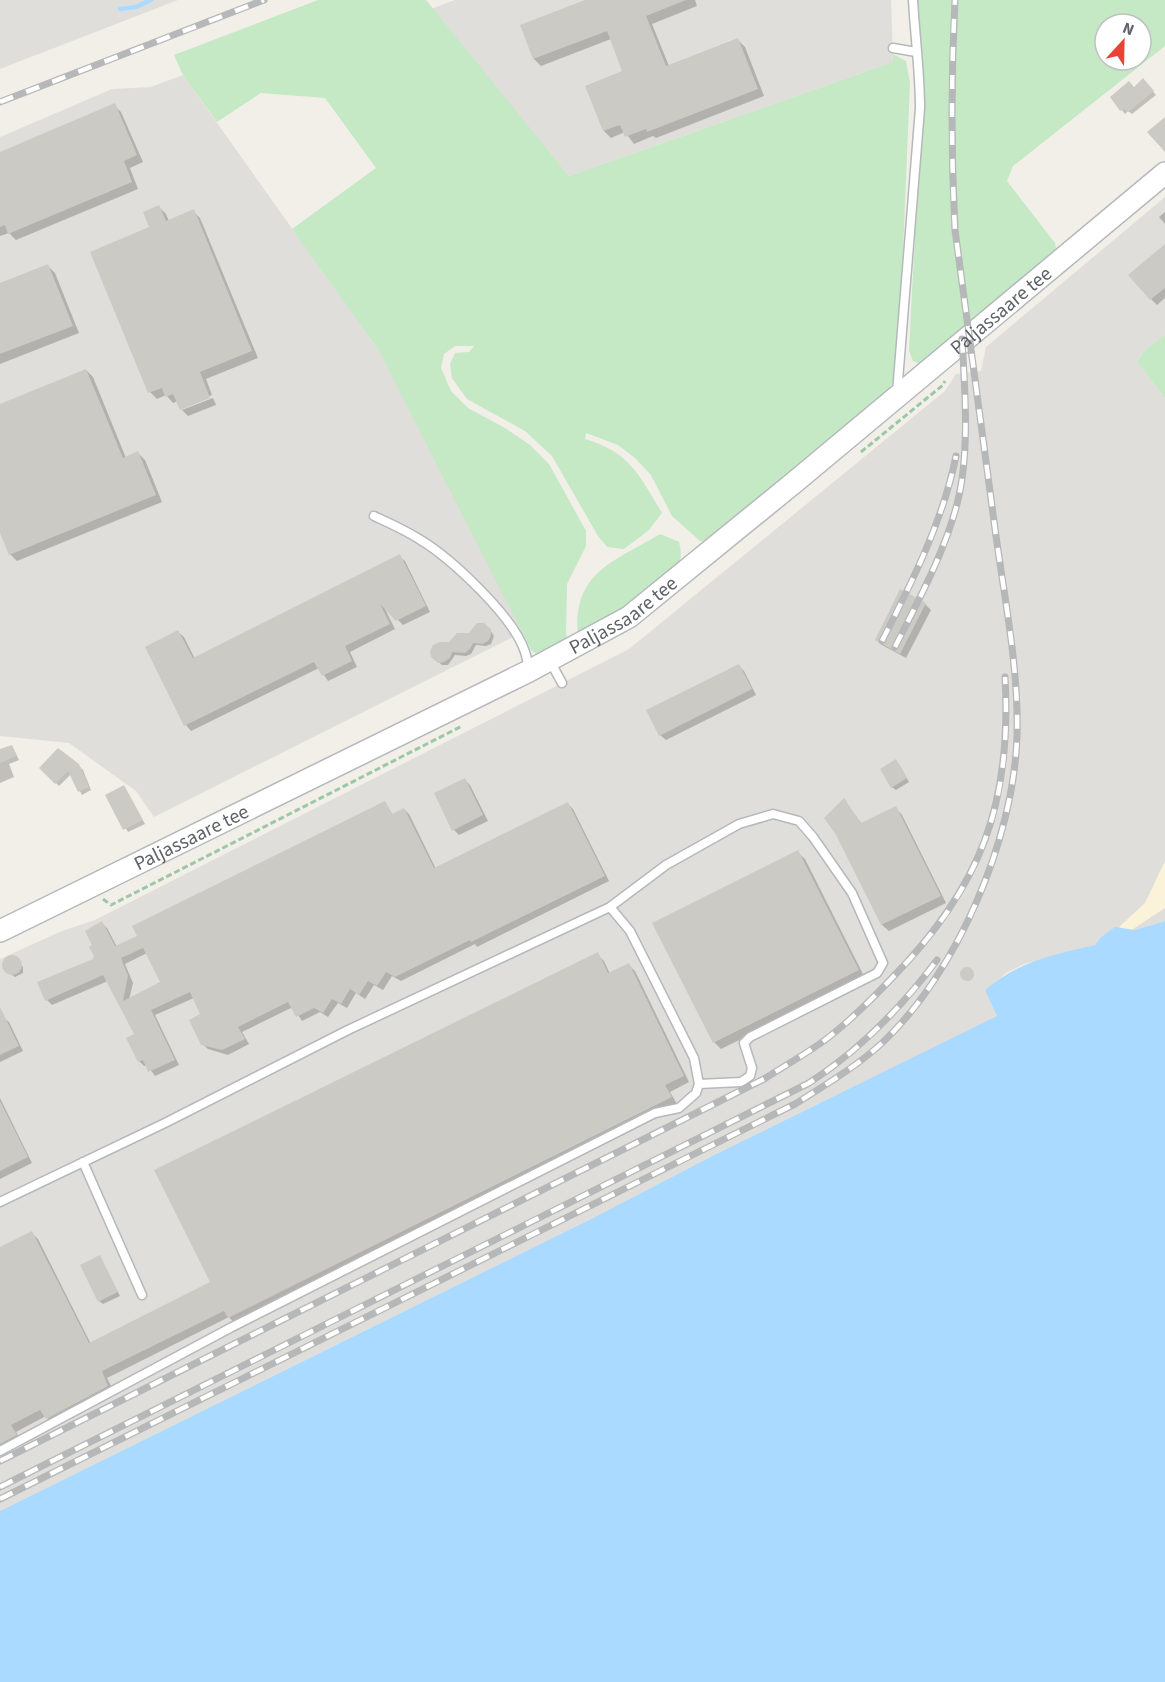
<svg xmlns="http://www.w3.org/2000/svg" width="1165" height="1682" font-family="'Source Sans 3',sans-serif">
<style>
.industrial{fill:#e0deda}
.green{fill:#c5e8c5;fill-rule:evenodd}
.sand{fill:#fbf3d9}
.water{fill:#aadaff}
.shadow{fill:#0003;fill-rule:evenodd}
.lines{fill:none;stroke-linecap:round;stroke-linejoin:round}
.stream{stroke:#aadaff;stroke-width:4.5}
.building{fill:#cccac5;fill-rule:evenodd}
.service-casing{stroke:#b5b8bc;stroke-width:11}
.tertiary-casing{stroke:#b5b8bc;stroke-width:24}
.path{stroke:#9cc7a9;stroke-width:3;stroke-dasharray:6 3;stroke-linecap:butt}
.service{stroke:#fff;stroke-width:8}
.tertiary{stroke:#fff;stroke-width:21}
.rail-casing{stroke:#b6b7b8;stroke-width:7}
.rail{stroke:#fff;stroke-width:4.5;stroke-dasharray:14;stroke-linecap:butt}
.labels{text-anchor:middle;stroke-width:4.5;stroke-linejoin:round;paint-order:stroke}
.street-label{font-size:20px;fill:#5f6368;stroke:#fff}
</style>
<rect width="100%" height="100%" fill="#f1efe8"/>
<path class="industrial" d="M0 0H178L0 69Z
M455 0H891L893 62 569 176 431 9Z
M183 75 379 351 523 632 154 817 136 791 69 743 0 736V137L112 89 151 87Z
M1165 197V335L1144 351 1137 362 1165 398V921L1135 930 1111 932 1100 938 1095 945 1024 964 1006 973 986 990 998 1016 714 1155 595 1217 0 1511V959L62 931 95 920 629 649 945 391 956 374 981 371 986 347Z"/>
<path class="green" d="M318 0H426L569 176 893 62V54L906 61 910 83 899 349C897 367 895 382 885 397L710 542 700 541 672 516 651 475 635 458 618 445 586 433 585 439C630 452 639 475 662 513L649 530 624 549 607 547 598 536 552 456 525 431 467 399 452 378 450 364 455 353 469 352 474 346H455L444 354 441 368 451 391 468 408 505 428 530 445 549 464 586 531V546L567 584 566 633 568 643 538 655 531 650 379 351 292 229 376 168 325 98 261 93 217 122 183 75 174 55Z
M917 0H1165V46L1013 166 1007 181 1055 243 1057 252 923 365 913 361 909 351 922 97ZM1105 24H1141V60H1105Z
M1165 335V398L1137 362 1144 351Z
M660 534 679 542C680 547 682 554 680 560 668 591 606 621 578 638 572 572 612 563 660 534Z"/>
<path class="sand" d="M1165 861V908L1130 931 1119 927 1145 903Z"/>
<path class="water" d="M1165 921V1682H0V1511L595 1217 714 1155 997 1016 985 990C1019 961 1053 955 1095 945L1100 938 1115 927 1135 930Z"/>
<path class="shadow" d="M587 0H695L697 6 652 24 669 66 738 40 745 47 764 96 656 138 653 136 634 144 625 132 611 138 604 131 624 72 611 39 541 66 534 59 522 26Z
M1146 83 1156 95 1132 114 1128 111 1125 114 1112 97Z
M114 105 121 112 143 162 130 168 138 189 16 240 9 233 0 236V154Z
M159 207 166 214 169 221 193 211 200 218 258 358 206 379 212 395 182 407V410L178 401 173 403 166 395 157 399 150 392 92 253 151 228Z
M1165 212V224L1159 217Z
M1165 258V298L1157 305 1151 299Z
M48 266 55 273 79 333 0 364V285Z
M86 370 93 377 126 458 138 453 145 460 162 502 17 561 10 554 0 529V405Z
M213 398 216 405 188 416 182 410Z
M399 556 405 561 430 612 403 625 383 605 395 629 350 652 357 667 328 681 319 668 191 731 186 725 147 647 178 632 184 637 195 659Z
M901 591 925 604 931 610 906 658 882 645 877 640Z
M488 627 494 636 491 644 486 646 476 645 471 654 466 656 455 655 448 665H442L432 656 449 644Z
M739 666 744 671 756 695 666 740 660 735Z
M12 746 19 760 9 764 14 777 0 783V751Z
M899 764 909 782 896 790 892 787Z
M79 766 83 770 91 790 82 795 71 774 59 786 41 768Z
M465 780 470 785 488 821 459 835 454 830Z
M124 787 145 824 128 832 107 796Z
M844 801 862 824 896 808 902 815 946 903 889 931 882 925 838 834Z
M385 803 393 815 404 809 409 814 436 869 568 804 573 809 609 881 477 947 475 944 401 981 392 976 383 990 374 985 365 999 356 993 347 1008 338 1003 328 1017 320 1012 302 1021 293 1007 242 1032 249 1044 228 1055 208 1049 202 1044V1014L194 998 155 1015 179 1065 155 1076 147 1065 144 1066 139 1061 136 1035 108 981 52 1005 47 1000 94 960 102 923 107 928 117 947ZM147 953 162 983 129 1000 133 983 125 964Z
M797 852 805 859 865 978 721 1049 714 1042Z
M597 954 604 961 610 974 629 965 635 971 689 1082 670 1092 677 1104 235 1324 229 1317 107 1378 114 1392 53 1425 46 1416 16 1432 22 1442 0 1454V1249L32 1233 38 1239 91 1344 212 1283Z
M14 957 23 967V973L15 977 6 971 4 963 7 959Z
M962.5 975a5.5 5.5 0 1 1 11 0a5.5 5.5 0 1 1-11 0Z
M3 1017 9 1022 23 1051 0 1062V1018Z
M0 1098 32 1163 0 1179Z
M100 1257 120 1296 103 1304 99 1301Z"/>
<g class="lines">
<path class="stream" d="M120 9 136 7 151 0"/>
</g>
<path class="building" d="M585 0H686L646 16 666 66 738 38 758 89 647 132 646 129 625 137 620 125 603 131 585 86 622 71 607 31 533 59 520 25Z
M1143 78 1154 91 1128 112 1124 109 1120 111 1110 97 1129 81 1134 87Z
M115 103 137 155 124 161 132 182 8 234 5 225 0 227V152Z
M1165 117V152L1147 132Z
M159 205 166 221 194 209 252 351 200 372 210 398 180 410 173 394 165 397 162 388 148 393 90 252 149 227 143 212Z
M1165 244V288L1150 300 1128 275Z
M48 264 73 326 0 354V283Z
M86 369 123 458 138 451 156 495 9 555 0 533V404Z
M400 554 426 606 396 621 380 604 390 624 345 646 352 661 322 676 314 662 184 726 145 647 178 630 193 658Z
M900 589 926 603 900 654 875 640Z
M477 623H484L491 629V636L488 641 482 644 473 643 470 649 465 653 452 652 450 658 444 662 438 663 431 657 430 651 433 645 440 642H449L457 633H469Z
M739 664 752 689 659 736 646 710Z
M12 745 17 756 0 763V749Z
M58 748 79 764 89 787 78 792 68 771 55 784 39 768Z
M896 759 907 778 891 788 880 769Z
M465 778 483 815 452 831 434 793Z
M124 785 143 820 123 830 105 795Z
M844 798 861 823 896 806 941 896 881 925 836 835 824 818Z
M385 801 392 814 404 808 434 868 568 802 605 876 471 942 470 940 395 977 386 972 377 986 368 981 359 995 350 989 341 1004 332 999 323 1013 314 1008 296 1017 288 1002 238 1027 245 1039 222 1050 201 1045 189 1020 200 1014 190 992 151 1010 175 1060 148 1072 143 1060 138 1062 126 1038 134 1034 103 975 45 1001 37 982 93 959 94 956 89 947 92 945 85 931 102 921 115 946 137 936 132 926ZM143 948 160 982 123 1001 128 976 121 958Z
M798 850 859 970 713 1043 652 923Z
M598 952 608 973 629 963 684 1076 665 1085 672 1097 228 1318 224 1311 102 1371 108 1386 46 1419 40 1410 11 1425 17 1435 0 1444V1247L32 1231 89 1343 210 1282 154 1170Z
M2 965a10 10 0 1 1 20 0a10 10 0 1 1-20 0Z
M960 974a7 7 0 1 1 14 0a7 7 0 1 1-14 0Z
M0 1007 19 1046 0 1055Z
M0 1101 28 1157 0 1171Z
M100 1255 118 1292 98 1302 80 1265Z"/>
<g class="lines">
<defs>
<path id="service" d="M893 48 916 52
M897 393 920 108C920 72 915 36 913 0
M374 516C389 523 405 530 419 539 451 558 514 617 525 652 527 658 528 665 529 670
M550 661 562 683
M83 1162 142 1295
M0 1202 165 1123 348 1030 610 907 666 865 739 824 773 814 799 821 813 837 852 893 883 963 877 973 750 1037 744 1043 752 1068 750 1076 741 1082 699 1084
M0 1451 232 1327 655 1113 679 1108 696 1093 699 1084 694 1058 630 931 610 907"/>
<g id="tertiary">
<path id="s1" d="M0 931 529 671 629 617 796 481 1165 173"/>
</g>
</defs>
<use href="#service" class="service-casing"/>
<use href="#tertiary" class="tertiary-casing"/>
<path class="path" d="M861 452 943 385 945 381
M103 899 111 905 462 726"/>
<use href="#service" class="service"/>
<use href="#tertiary" class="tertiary"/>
<defs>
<path id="rail" d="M0 102 264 0
M882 641C912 582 943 521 956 456
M895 647C918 601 944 554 957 504 970 455 965 390 962 339
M0 1461 764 1079C784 1066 806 1054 825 1040 849 1022 872 999 892 978 981 887 1012 804 1005 677
M0 1487 809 1083C860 1050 901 1008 937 960
M0 1499 795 1104C825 1085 856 1067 882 1043 957 973 1014 839 1017 736 1019 665 1003 592 994 521 981 424 968 327 955 230 951 153 951 76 955 0"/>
</defs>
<use href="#rail" class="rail-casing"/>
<use href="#rail" class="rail"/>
</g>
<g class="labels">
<g class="street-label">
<text dy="7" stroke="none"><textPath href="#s1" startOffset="1185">Paljassaare tee</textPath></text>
<text dy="7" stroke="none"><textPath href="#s1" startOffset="699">Paljassaare tee</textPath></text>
<text dy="7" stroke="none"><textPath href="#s1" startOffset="213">Paljassaare tee</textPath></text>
</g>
</g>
<g transform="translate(1123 42) rotate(22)"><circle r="28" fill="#ffffff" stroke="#bfc1c3" stroke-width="1.5"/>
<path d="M0-4.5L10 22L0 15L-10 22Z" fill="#ea4335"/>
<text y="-9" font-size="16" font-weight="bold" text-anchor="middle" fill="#5f6368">N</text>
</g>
</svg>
